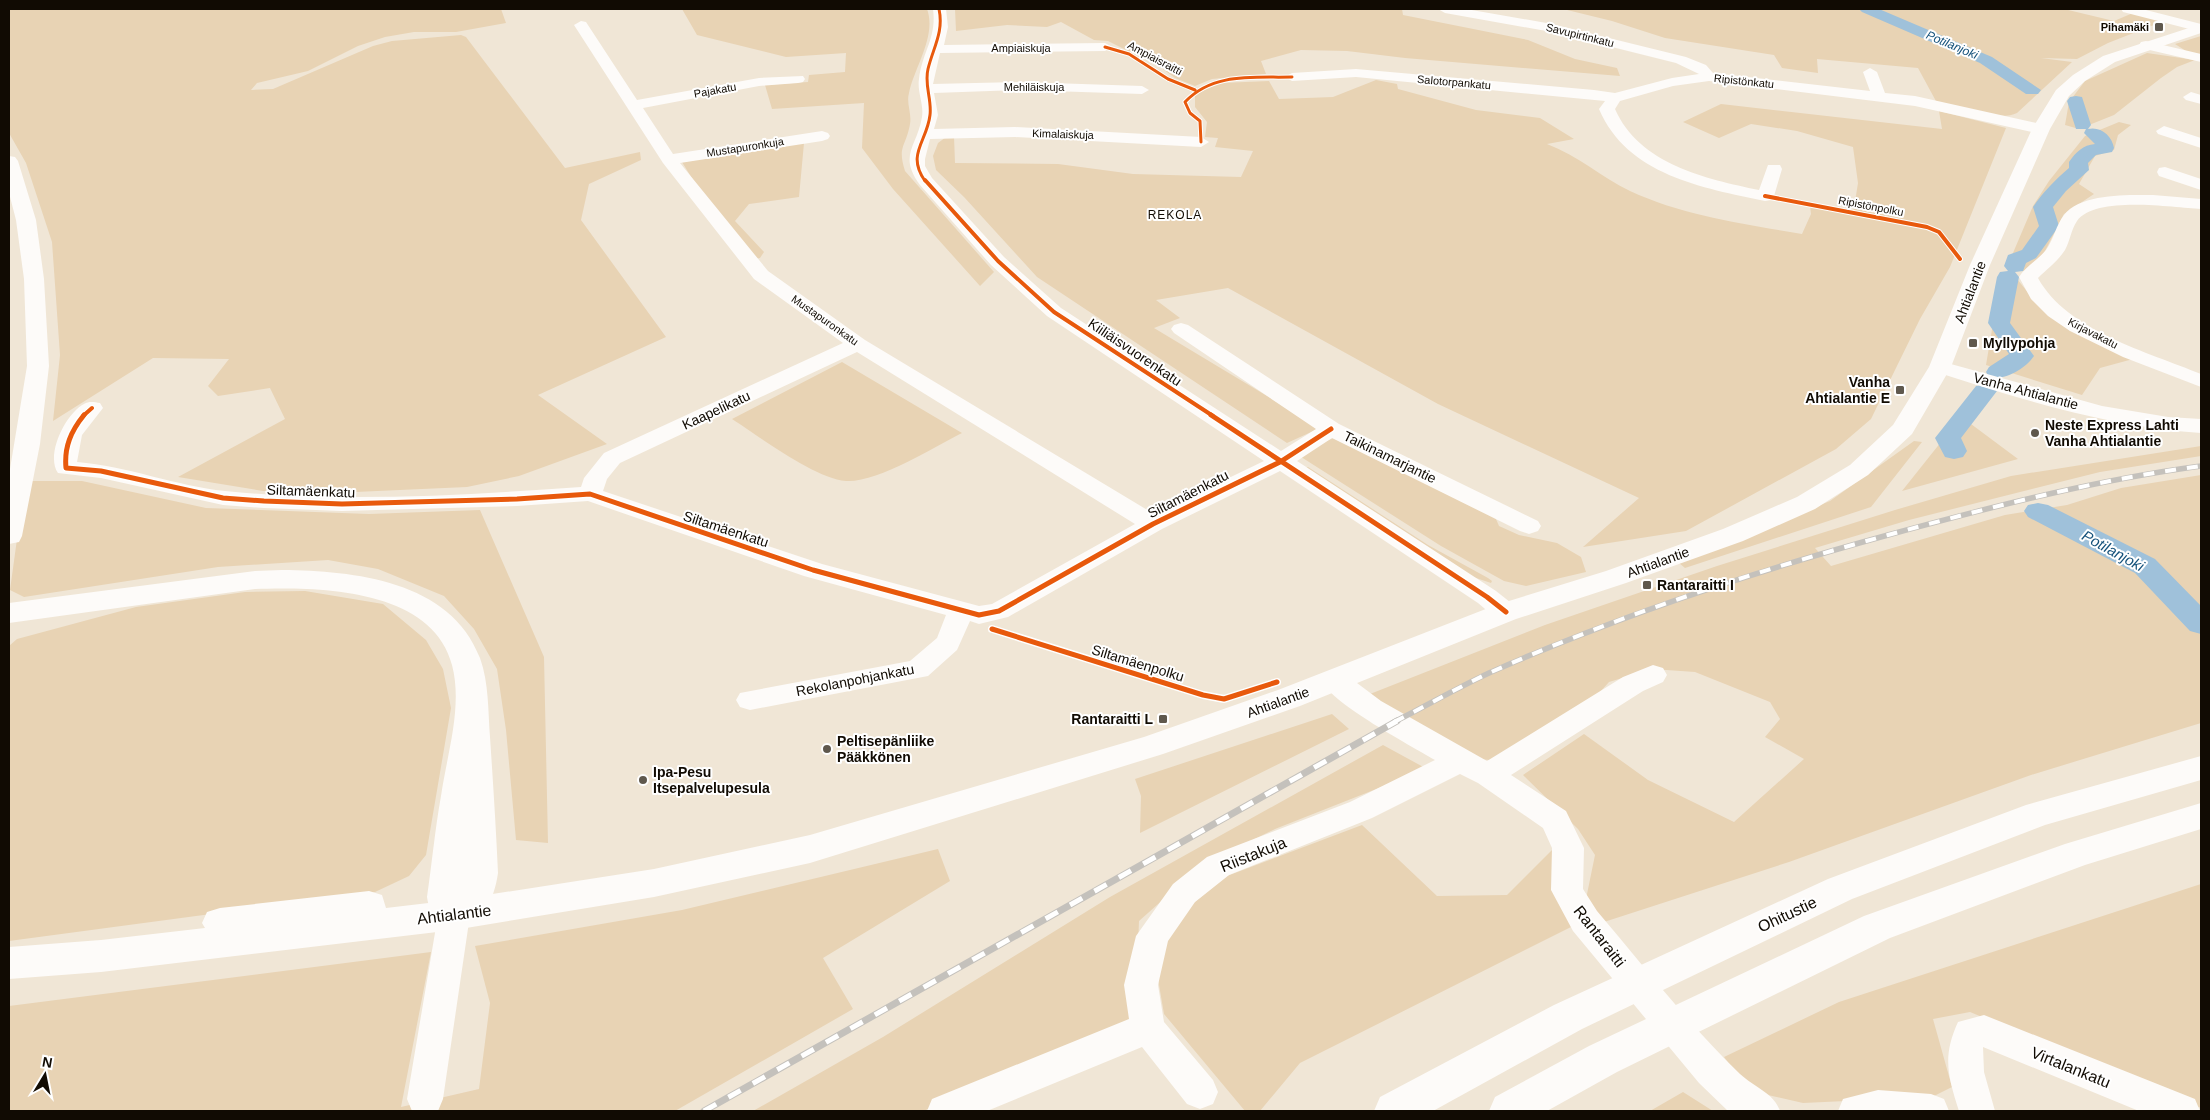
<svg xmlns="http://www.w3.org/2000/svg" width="2210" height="1120" font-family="Arial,sans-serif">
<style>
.green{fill:#e8d3b4}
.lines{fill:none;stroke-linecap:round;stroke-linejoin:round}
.river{fill:#9fc1da;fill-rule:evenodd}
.minor{fill:#fdfbf9;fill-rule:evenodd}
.major{fill:#fdfbf9;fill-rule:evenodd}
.highway{fill:#fdfbf9;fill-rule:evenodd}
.rail-far1-casing{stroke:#c4c1bc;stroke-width:5.5}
.rail-casing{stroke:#c4c1bc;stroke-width:7}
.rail-far1{stroke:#fff;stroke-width:4;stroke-dasharray:11;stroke-linecap:butt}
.rail{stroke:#fff;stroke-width:5;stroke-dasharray:14;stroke-linecap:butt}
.cycleway-far2-casing{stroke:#fff;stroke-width:5}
.cycleway-far1-casing{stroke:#fff;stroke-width:6}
.cycleway-casing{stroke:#fff;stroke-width:8}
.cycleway-far2{stroke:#e8590c;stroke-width:3}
.cycleway-far1{stroke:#e8590c;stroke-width:4}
.cycleway{stroke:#e8590c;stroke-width:5}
.poi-dot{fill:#5f584d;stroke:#fff;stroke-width:2}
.labels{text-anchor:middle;stroke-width:4;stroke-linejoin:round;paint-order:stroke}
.far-poi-label{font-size:11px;font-weight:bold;fill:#110b03;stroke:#fff;text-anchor:end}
.far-street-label{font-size:11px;fill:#110b03;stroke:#fff}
.far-water-label{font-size:12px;font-style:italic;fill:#15527b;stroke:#fff}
.far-neighbourhood-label{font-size:12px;letter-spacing:1px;fill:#110b03;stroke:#fff}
.street-label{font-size:14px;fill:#110b03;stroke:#fff}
.poi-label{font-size:14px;font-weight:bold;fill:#110b03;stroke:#fff;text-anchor:start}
.water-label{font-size:15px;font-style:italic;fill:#15527b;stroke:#fff}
.near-street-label{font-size:16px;fill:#110b03;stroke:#fff}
</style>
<rect width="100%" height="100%" fill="#f0e6d6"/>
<path class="green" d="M9 9H501L506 23 456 32H414L385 37 358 46 308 71 257 83 251 90 273 89 373 46 392 41 461 35 466 37 565 168 640 152 641 160 589 184 581 220 666 337 538 395 607 444 519 476 467 487 355 492 263 491 178 477 285 419 270 388 218 396 208 386 229 359 153 358 53 421 60 355 52 242 26 163 9 133Z
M682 9H927C937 36 914 68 909 93 906 103 912 114 910 124 906 147 897 146 905 171L994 272 980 286 893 189 862 148 864 103 772 109 765 85 808 82 809 75 845 72 846 53 786 57 697 35Z
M955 9H1402L1403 15 1528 40 1575 59 1617 68 1620 76 1405 58 1347 51 1301 50 1261 61 1266 74 1212 79 1195 86 1175 78 1160 67 1108 41 1094 40 1061 22 1047 27 1007 25 956 31Z
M1563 9H2064L2114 21 2133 13 2164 21 2108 43 2077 59 2041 58 2072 62 2017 113C1999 122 1957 107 1937 103L1918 68 1817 59 1818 73 1782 68 1774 55 1665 38 1612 21Z
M2201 36V55L2186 51 2175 44Z
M2147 53 2195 60 2177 67 2161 78 2114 115 2079 129 2065 125 2069 102 2085 81Z
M1376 80 1397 84 1398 89 1476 110 1540 118 1574 139 1547 144C1579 156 1601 177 1630 191 1684 216 1744 224 1802 234L1811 214 1810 206 1853 214 1858 183 1853 147 1797 131 1751 124 1719 138 1683 122 1721 104 1942 129 1939 111 2006 128 1950 267 1920 319 1871 419 1836 449 1686 531 1583 547 1639 498 1438 404 1228 288 1156 300 1180 318 1154 328 1320 428 1287 443 1037 277 964 197 936 170 933 156 938 143 946 137 954 136 955 163 1058 164 1133 174 1241 177 1253 151 1215 147 1218 138 1205 137 1207 122 1195 107V94L1221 83 1269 81 1279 99 1333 97Z
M2119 122 2131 125 2118 135 2114 150 2095 156 2079 184 2094 194 2064 214 2044 253 2024 271 2007 267 2033 206 2049 181 2085 136Z
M804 143 799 197 749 204 735 221 764 252 760 258 754 259 704 198 682 162Z
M2001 276 2017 279 2034 300 2133 359 2100 368 2082 395 1986 365Z
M842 362 962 433C934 447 877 483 846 481 814 478 760 437 732 419Z
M1971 424 2018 459 1902 491 1941 442Z
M1333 438 1493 512 1499 526 1519 535 1557 543 1581 557 1586 572 1526 586 1504 581 1441 546 1298 455Z
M1914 441 1922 442 1871 507 1685 568 1679 563 1830 501Z
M2201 446V456L2100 472 1909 520 1815 548 1831 566 2005 515 2067 505 2121 488 2201 475V723L2031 775 1789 862 1604 922 1586 899 1595 855 1578 829 1523 775 1584 734 1648 780 1734 822 1804 759 1765 737 1780 719 1770 702 1695 672 1652 669 1609 682 1593 700 1503 761 1478 759 1421 730 1370 694 1545 625 1717 566 1895 510 2011 476Z
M1308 467 1428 545 1488 578 1492 581 1491 583 1467 575 1300 470Z
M25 481H82L206 508 369 514 480 510 544 657 548 843 516 840 506 730 497 669 474 629 444 596 378 569 328 560 218 567 24 597 10 590Z
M305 591 383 604 426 640 443 669 451 708 426 855 409 876 375 892 9 941V646L17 639 136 607 245 592Z
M1332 714 1349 729 1140 833 1141 796 1135 779Z
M1383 745 1427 769 1275 829 1203 864 1139 921 1137 972 1129 1031 923 1111H753L883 1037 1110 897Z
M1362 825 1437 896 1507 895 1552 850 1555 885 1571 927 1300 1063 1260 1111H1245L1164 1014 1158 979 1164 944 1191 905 1227 876Z
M938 849 950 881 823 958 853 1009 675 1111H9V1006L431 952 401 1107 479 1089 490 1003 475 946 682 910Z
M2201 884V1108L1970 1012 1933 1019 1952 1087 1932 1097 1803 1103 1750 1091 1724 1057 1839 1002Z
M1683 1092 1713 1111H1650Z"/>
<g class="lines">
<path class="river" d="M1859 9H1879L1992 57 2041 90 2038 94H2026L1980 63 1862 12Z
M2076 96 2082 97 2091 125 2088 129C2101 126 2112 136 2114 148L2112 152 2096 155 2088 163 2089 170 2066 191 2053 207 2059 226 2036 258 2026 263 2023 271 2015 272 2019 277 2010 323 2034 356C2025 369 2005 381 1989 377L1986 372 1989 367 2009 354 1988 323 1997 277 2000 272 2008 271 2004 266 2008 255 2022 250 2039 226 2033 207C2043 192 2055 180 2069 168V162C2076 152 2083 145 2095 144L2084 133 2086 129H2076L2067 101 2070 97Z
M1985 384 1994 386 1997 391 1961 438 1967 451 1963 457 1954 459 1945 457 1935 438 1976 386Z
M2038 503 2048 505 2155 559 2201 606V634L2190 631 2135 573 2028 517 2024 511 2028 505Z"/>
<path class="minor" d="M933 9H946L948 27 944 45 1105 43 1112 47 1105 51 940 53 933 84 1021 82 1142 86 1149 90 1142 94 1021 90 934 93 938 115 934 129 1015 127 1201 137 1209 142 1201 147 1015 137 930 139 925 159V166L932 178 1004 257 1061 308 1281 451 1316 429 1174 333 1171 329 1174 325 1181 323 1188 325 1339 424 1538 521 1541 526 1538 531 1529 534 1520 531 1332 438 1297 461 1496 591 1515 606 1519 612 1515 618C1499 623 1490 613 1478 603L1280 471 1162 529 1008 617 979 624 970 621 957 650 928 676 750 710 740 707 736 700 740 693 910 661 937 638 946 615 804 576 588 501 517 506 342 511 264 508 223 505 101 478 58 473C45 455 66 413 84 404 89 401 94 402 100 403L103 408 82 435 77 462C127 466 176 486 225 491 343 503 463 495 581 487L584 478 604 453 843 343 754 279 663 163 574 25 581 21 586 22 637 100 759 78 803 76 805 79 803 82 798 83 759 86 643 108 673 154 822 131 828 133 830 136 828 139 822 141 680 163 768 271 865 340 1154 514 1264 461 1047 316 991 265 920 185C898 155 917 147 922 117 924 104 917 92 919 79 922 52 937 38 933 9ZM857 352 1135 524 992 604 979 606 822 564 603 491 607 479 620 463Z
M1438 9H1466L1552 24 1686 57 1706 65 1713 73 1870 91 1863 72 1870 68 1877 72 1885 93 1915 96 2041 124 2049 129 2041 134 1915 106 1709 81 1673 86 1620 101 1615 109C1639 164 1706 179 1759 190L1768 165H1780L1782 169 1774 196 1771 200 1765 201C1703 188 1627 175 1599 109L1605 101 1356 77 1292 81 1285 77 1292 73 1356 69 1594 90 1615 93 1672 78 1699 74 1676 63 1552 32 1445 13Z
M2121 9H2142L2201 24V32L2123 12Z
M2146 41 2201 54V62L2141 48 2139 45 2141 42Z
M2191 92 2201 95V104L2186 100 2183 97Z
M2164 126 2201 138V148L2158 134 2156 131Z
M2165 167 2201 179V190L2159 176 2157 172 2159 168Z
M2153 195 2201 199V209C2173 208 2096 195 2077 221 2071 230 2070 241 2065 250 2058 261 2047 269 2038 278 2067 331 2148 352 2201 374V387L2123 357 2070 331 2048 316 2031 299 2019 277C2026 266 2038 260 2046 250 2054 239 2056 225 2064 215 2081 193 2128 195 2153 195Z
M1940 361 2102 406 2168 417 2201 419V433C2109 427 2020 399 1933 371L1930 367 1933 363Z
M1653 665 1663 668 1667 675 1663 682 1643 691 1511 775 1566 811 1584 848 1583 889 1597 911C1644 966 1688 1024 1740 1074 1754 1087 1774 1093 1780 1111H1728L1699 1083 1573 931 1551 890 1552 848 1543 828 1478 783 1460 774 1372 818 1229 875 1195 902 1168 941 1158 985 1164 1022 1213 1080 1218 1092 1213 1104 1200 1109 1187 1104 1142 1047 987 1111H927L932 1099 1129 1019 1124 985 1136 936 1173 884 1207 857 1350 802 1435 760C1408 744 1336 706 1321 681L1325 674 1335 671 1345 674 1381 701 1487 761 1623 677Z
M454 901 466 905 470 915 443 1099 438 1111H412L407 1099 438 915 442 905Z
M1984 1015 2195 1099 2200 1111H2139L1983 1047 1984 1072 1995 1111H1959C1948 1076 1942 1057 1958 1022Z
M1878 1090 1931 1094 1944 1099 1949 1111H1838L1843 1099Z"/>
<path class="major" d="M2201 24V33L2115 62 2085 81 2069 96 2050 129 1990 265 1951 367 1912 434 1868 475 1815 509 1743 541 1626 583 1516 619 1300 706 1163 754 810 863 654 897 454 930 101 972 9 979V947L101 940 205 928 202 923 207 912 220 908 369 891 382 895 386 908 454 900 654 869 810 835 1144 737 1278 690 1496 605 1606 571 1723 529 1797 497 1850 465 1893 425 1929 367 1970 265 2032 129 2056 90 2073 75 2103 56Z"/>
<path class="highway" d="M9 156 15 157 18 161 36 220 44 279 49 366 40 444 22 536 19 542 9 544V475L27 366 24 279 16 220 9 193Z
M282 570C354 571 450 580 480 658 489 683 488 711 490 737 493 782 496 828 498 873 496 887 492 901 483 912 460 941 432 932 427 897 432 863 435 829 441 796 447 754 463 707 452 665 432 588 318 587 255 589L9 623V603L255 571Z
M2201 756V780L2045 825 1852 899 1582 1029 1433 1111H1374L1380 1097 1554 1005 1828 879 2026 805Z
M2201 803V829L2085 865 1890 938 1617 1072 1547 1111H1489L1495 1097 1589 1046 1864 916 2065 844Z"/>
<defs>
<path id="rail-far1" d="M1394 722C1426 706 1457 688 1489 673 1617 616 1753 572 1888 535 1991 507 2095 480 2201 466"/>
<path id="rail" d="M704 1111 1397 721"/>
</defs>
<use href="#rail-far1" class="rail-far1-casing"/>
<use href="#rail" class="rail-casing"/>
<use href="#rail-far1" class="rail-far1"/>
<use href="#rail" class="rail"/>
<defs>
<path id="cycleway-far2" d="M1105 47 1129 54 1168 79 1195 90
M1201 142 1200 121 1190 113 1185 102C1213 72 1254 78 1292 77
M925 181C906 154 927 142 930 115 932 99 924 85 928 69 933 48 944 32 939 9"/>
<path id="cycleway-far1" d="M925 180 998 261 1054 312 1213 416
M1765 196 1927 227 1939 232 1960 259
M83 416 92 408"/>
<path id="cycleway" d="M84 415C71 431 64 447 66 468L101 471 223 498 264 501 342 504 517 499 590 494 813 570 979 615 999 611 1153 524 1280 462 1331 429
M1211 415 1487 597 1506 612
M992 629 1203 695 1224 699 1277 682"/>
</defs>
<use href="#cycleway-far2" class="cycleway-far2-casing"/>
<use href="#cycleway-far1" class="cycleway-far1-casing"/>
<use href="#cycleway" class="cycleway-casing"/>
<use href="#cycleway-far2" class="cycleway-far2"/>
<use href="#cycleway-far1" class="cycleway-far1"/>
<use href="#cycleway" class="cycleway"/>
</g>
<g class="poi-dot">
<rect x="2154" y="22" width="10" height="10" rx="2.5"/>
<rect x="1968" y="338" width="10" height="10" rx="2.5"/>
<rect x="1895" y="385" width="10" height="10" rx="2.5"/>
<circle cx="2035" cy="433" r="5"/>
<rect x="1642" y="580" width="10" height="10" rx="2.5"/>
<rect x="1158" y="714" width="10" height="10" rx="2.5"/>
<circle cx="827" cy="749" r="5"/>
<circle cx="643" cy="780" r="5"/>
</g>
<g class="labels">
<g class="far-poi-label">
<text x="2149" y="31">Pihamäki</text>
</g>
<g class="far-street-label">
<text transform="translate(1580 35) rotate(14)" y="4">Savupirtinkatu</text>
<text x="1021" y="52">Ampiaiskuja</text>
<text transform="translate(1155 58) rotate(28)" y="4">Ampiaisraitti</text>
<text transform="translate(1744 81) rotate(6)" y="4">Ripistönkatu</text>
<text transform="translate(1454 82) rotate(5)" y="4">Salotorpankatu</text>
<text x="1034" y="91">Mehiläiskuja</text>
<text transform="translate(715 90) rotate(-10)" y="4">Pajakatu</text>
<text transform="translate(1063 134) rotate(2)" y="4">Kimalaiskuja</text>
<text transform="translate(745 147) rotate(-9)" y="4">Mustapuronkuja</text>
<text transform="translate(1871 206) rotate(11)" y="4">Ripistönpolku</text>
<text transform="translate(825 320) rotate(35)" y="4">Mustapuronkatu</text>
<text transform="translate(2093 333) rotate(27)" y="4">Kirjavakatu</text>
</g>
<g class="far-water-label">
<text transform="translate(1952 45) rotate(23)" y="4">Potilanjoki</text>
</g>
<g class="far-neighbourhood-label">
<text x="1175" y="219">REKOLA</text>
</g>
<g class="street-label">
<text transform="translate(1970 292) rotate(-69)" y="5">Ahtialantie</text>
<text transform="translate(1135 352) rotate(34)" y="5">Kiiliäisvuorenkatu</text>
<text transform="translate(2026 391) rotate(15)" y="5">Vanha Ahtialantie</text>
<text transform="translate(716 410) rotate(-25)" y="5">Kaapelikatu</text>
<text transform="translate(1390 457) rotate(26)" y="5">Taikinamarjantie</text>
<text transform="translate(311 491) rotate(2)" y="5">Siltamäenkatu</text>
<text transform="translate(1188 494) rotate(-27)" y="5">Siltamäenkatu</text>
<text transform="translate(726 529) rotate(18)" y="5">Siltamäenkatu</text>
<text transform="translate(1658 562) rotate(-20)" y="5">Ahtialantie</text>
<text transform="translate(1138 663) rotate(17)" y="5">Siltamäenpolku</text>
<text transform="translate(855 680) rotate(-11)" y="5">Rekolanpohjankatu</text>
<text transform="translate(1278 702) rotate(-20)" y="5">Ahtialantie</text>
</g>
<g class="poi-label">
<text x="1983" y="348">Myllypohja</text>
<text x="1890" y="387" text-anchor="end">Vanha<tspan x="1890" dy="16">Ahtialantie E</tspan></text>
<text x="2045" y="430">Neste Express Lahti<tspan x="2045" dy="16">Vanha Ahtialantie</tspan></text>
<text x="1657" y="590">Rantaraitti I</text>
<text x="1153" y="724" text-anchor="end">Rantaraitti L</text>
<text x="837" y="746">Peltisepänliike<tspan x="837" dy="16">Pääkkönen</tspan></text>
<text x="653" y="777">Ipa-Pesu<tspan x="653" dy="16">Itsepalvelupesula</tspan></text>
</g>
<g class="water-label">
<text transform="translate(2113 551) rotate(29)" y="5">Potilanjoki</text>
</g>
<g class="near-street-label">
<text transform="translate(1253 854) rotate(-22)" y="6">Riistakuja</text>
<text transform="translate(454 914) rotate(-7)" y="6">Ahtialantie</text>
<text transform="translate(1787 914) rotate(-25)" y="6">Ohitustie</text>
<text transform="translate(1600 936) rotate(52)" y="6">Rantaraitti</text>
<text transform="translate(2071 1067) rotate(22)" y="6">Virtalankatu</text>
</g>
</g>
<rect width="2210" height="1120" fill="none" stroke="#110b03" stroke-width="20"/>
<g transform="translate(45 1075) rotate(10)" stroke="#ffffff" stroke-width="4" paint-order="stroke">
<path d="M0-4L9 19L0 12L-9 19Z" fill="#110b03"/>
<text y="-8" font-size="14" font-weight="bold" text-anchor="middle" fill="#110b03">N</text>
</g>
</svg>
